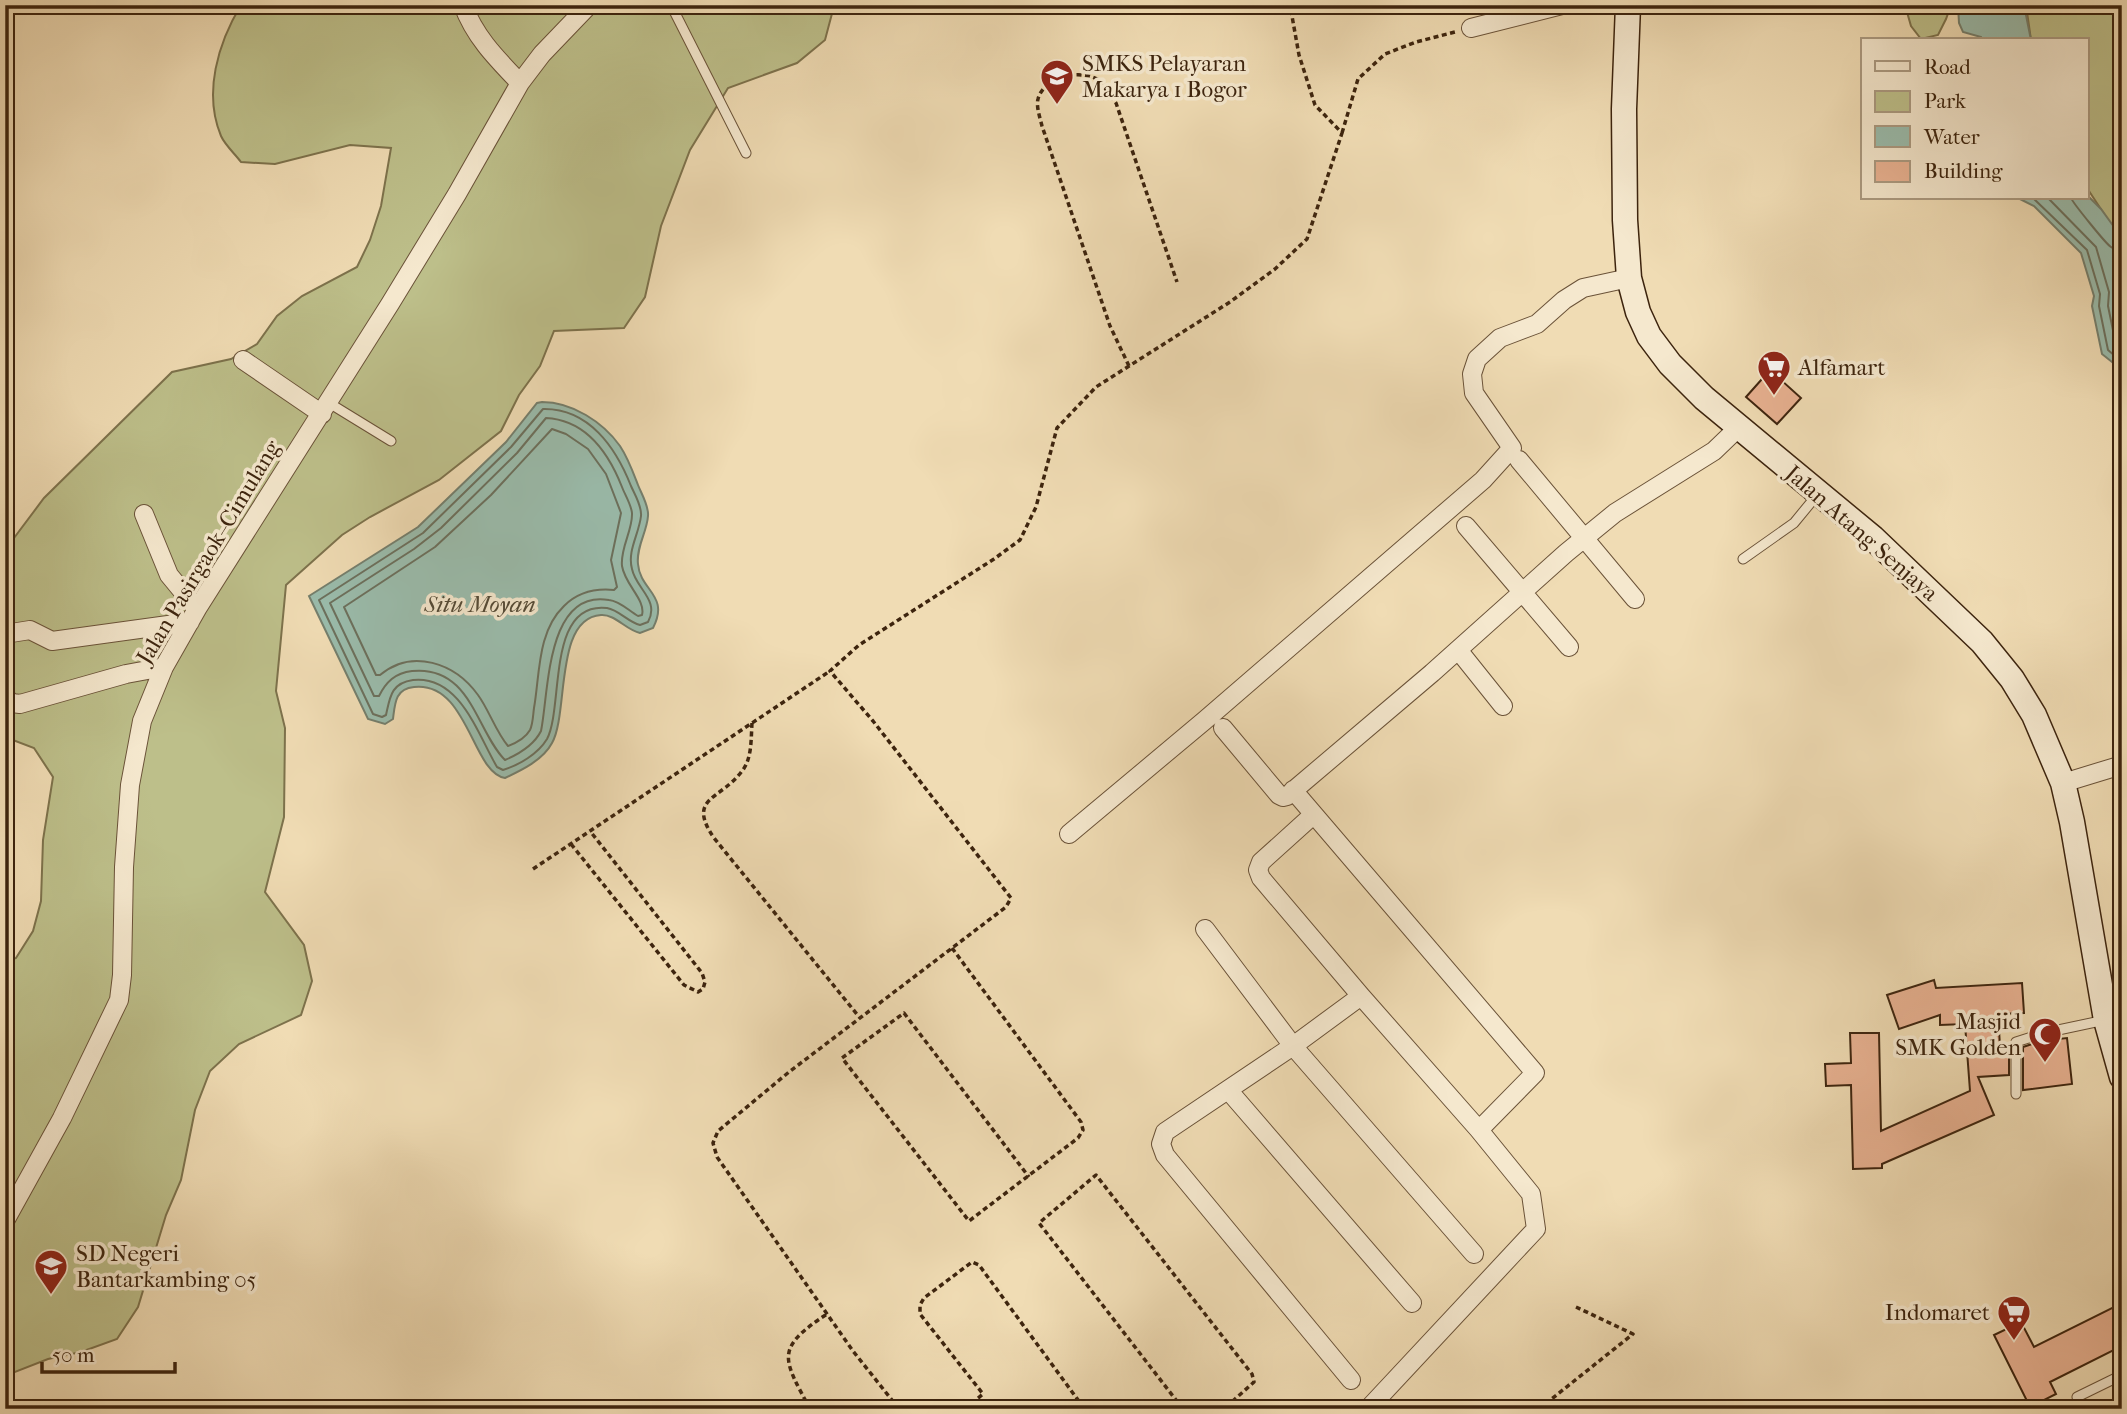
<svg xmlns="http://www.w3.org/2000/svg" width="2127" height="1414" font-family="'IM FELL French Canon',serif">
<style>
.green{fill:#bdbf8a;stroke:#7d724c;stroke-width:2}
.water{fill:#9abcac;stroke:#757f6d;stroke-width:2}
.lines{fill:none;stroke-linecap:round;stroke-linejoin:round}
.shore{stroke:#6c705d;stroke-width:2}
.building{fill:#e9b292;stroke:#3d240e;stroke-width:2}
.service-casing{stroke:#6a5238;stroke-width:11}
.minor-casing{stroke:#6a5238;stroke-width:20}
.secondary-casing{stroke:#3d240e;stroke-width:27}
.path{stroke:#3d240e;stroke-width:3.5;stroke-dasharray:5 3.5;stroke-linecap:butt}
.service{stroke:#f5e8ce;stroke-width:9}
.minor{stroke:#f5e8ce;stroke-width:18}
.secondary{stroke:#f5e8ce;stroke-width:24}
.labels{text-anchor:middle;stroke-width:7;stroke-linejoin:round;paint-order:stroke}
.poi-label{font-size:23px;fill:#3d240e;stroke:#f5e8ce;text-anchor:start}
.street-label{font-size:23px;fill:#3d240e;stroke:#f5e8ce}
.water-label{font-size:24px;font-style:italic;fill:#544a36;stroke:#f5e8ce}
</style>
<rect width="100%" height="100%" fill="#f0dcb4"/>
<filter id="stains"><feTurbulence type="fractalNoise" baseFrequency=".00286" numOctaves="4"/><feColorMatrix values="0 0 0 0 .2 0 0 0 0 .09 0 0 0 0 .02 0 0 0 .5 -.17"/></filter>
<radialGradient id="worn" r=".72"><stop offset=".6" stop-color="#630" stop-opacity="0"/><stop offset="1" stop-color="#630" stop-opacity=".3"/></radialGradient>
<path class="green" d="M241 5 834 6 825 40 797 63 728 88 690 150 661 226 645 297 624 328 554 331 540 366 519 395 501 431 439 480 370 517 342 535 286 585 276 691 285 728 284 817 265 892 304 945 312 981 301 1015 239 1044 210 1071 195 1110 181 1180 166 1215 138 1307 117 1339 81 1352 48 1359 12 1373 5 1379V962L16 958 33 931 41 901 43 840 53 777 34 748 5 737V550L44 498 172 372 231 359 257 344 277 316 302 296 357 267 370 240 381 206 391 148 350 145 275 164 241 162C235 154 225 145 221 136 203 93 218 43 241 5Z
M1905 5H1951L1946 19 1938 35 1921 39 1911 26Z
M2026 5H2122V232L2112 226 2087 188V40H2031Z"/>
<path class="water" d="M1958 5H2024L2031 40H1981V37L1963 32 1959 23Z
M2087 195 2101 209 2122 238V370L2102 354 2092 306 2094 296 2081 253 2034 206 2018 198H2087Z
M542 402C572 402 603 422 620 446 628 458 633 472 638 485 642 495 649 506 648 516 647 532 636 547 638 564 640 591 670 595 653 628L640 633C626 630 615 614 601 615 554 618 569 713 552 743 543 760 522 770 505 778 472 773 468 681 414 687 395 689 395 703 393 719L385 724 368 719 309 596 418 527 506 442 537 403Z"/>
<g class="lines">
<path class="shore" d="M2033 198 2087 250 2100 294 2099 306 2108 350 2122 362
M2048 198 2096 247 2109 292 2108 306 2116 345 2122 351
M2071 198C2073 203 2106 244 2111 247 2115 250 2117 250 2122 250
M543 409C589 408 616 448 631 486 635 495 642 506 641 516 639 534 627 551 632 569 636 589 660 600 648 622L640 625C628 622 619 610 607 608 546 601 564 707 547 739 538 754 519 765 503 770L497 767C478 735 460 675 413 680 391 683 390 697 386 715L382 717 373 714 319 600 423 533 511 447Z
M546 418C586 420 609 454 622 487 625 495 631 504 632 513 633 530 620 548 622 566 625 585 646 600 642 615L638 616C629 611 620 601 609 600 546 589 549 692 541 731 534 745 519 754 505 760 476 731 471 665 412 671 395 673 386 682 379 696H374L330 603 414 549 441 528 517 453Z
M552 429 566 434 588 449 606 474 621 513 611 560 617 587 614 590C594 588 578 592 564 606 537 632 540 674 534 708 533 715 533 724 530 730 526 737 516 743 508 746 496 732 489 710 478 695 455 663 412 648 380 675H376L344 607 435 547 491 495Z"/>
</g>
<path class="building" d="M1770 370 1801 398 1777 424 1746 397Z
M1934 980 1936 988 2022 983 2024 1013 1998 1014 2000 1046 2009 1045V1075L1978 1077 1994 1115 1882 1164V1168L1853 1169 1851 1085 1826 1086 1825 1064 1851 1063 1850 1033H1879L1881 1131 1970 1091 1965 1024 1940 1025V1015L1899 1029 1887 995Z
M2067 1038 2072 1084 2023 1090V1047L2041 1041Z
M2122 1303V1346L2050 1382 2056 1394 2030 1407 1994 1335 2021 1322 2034 1347Z"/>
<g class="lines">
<defs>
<path id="service" d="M671 5 746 153
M329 403 391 441
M1743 559 1794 523 1817 495
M2016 1094V1042L2044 1033 2105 1020
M2077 1397 2122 1375"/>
<path id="minor" d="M463 5C475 37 496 58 520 83
M1471 28 1562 5
M243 360 322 414
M1519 460 1635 599
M144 514 169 575 197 609
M1466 526 1569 647
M5 634 30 630 52 641 190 622
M1459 651 1503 706
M5 697 12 703 20 704 126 674 164 667
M1223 728 1279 795 1283 797 1287 796 1432 673 1566 553 1615 513 1714 451 1740 426
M2063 783 2122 765
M1293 790 1535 1073 1479 1130
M1313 815 1261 862 1258 870 1261 878 1361 996 1479 1130 1531 1194 1536 1229 1368 1409
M1069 834 1204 721 1483 480 1512 448 1474 393 1472 374 1477 359 1500 338 1537 324 1564 300 1583 288 1629 278
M1205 929 1293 1046 1474 1254
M1229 1091 1412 1303
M5 1221 62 1118 119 1000 122 975 124 867 130 785 142 721 164 667 197 609 390 304 457 194 520 83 542 54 589 5
M1351 1380 1165 1155 1161 1144 1165 1132 1293 1046 1361 996"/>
<path id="secondary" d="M1628 5 1624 109 1625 220 1629 278 1638 312 1649 336 1670 364 1704 398 1873 538 1982 642 2012 679 2034 715 2063 783 2072 822 2106 1020 2122 1077"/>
</defs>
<use href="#service" class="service-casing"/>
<use href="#minor" class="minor-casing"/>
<use href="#secondary" class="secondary-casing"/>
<path class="path" d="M1342 133 1358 79 1385 54 1416 42 1455 32
M1129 366 1110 326 1042 126C1040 118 1036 106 1038 99 1044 76 1082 68 1100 81 1106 85 1111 97 1116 103L1177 282
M752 723C751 739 752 759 742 771 721 800 686 797 714 838L860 1018
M571 844 684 985 698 992 703 989 705 982 702 973 590 831
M533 869 830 671
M952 948 1081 1122 1083 1130 1078 1138 969 1221 842 1058 904 1013 1029 1177
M810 1409C783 1358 774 1349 827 1314
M899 1409 853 1351 717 1157 713 1143 718 1131 789 1072 1006 907 1011 898 873 721 830 671 859 645 994 559 1020 540 1036 507 1057 428 1096 387 1230 302 1275 269 1307 239 1342 133 1315 105 1299 55 1290 5
M965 1409 983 1394 920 1314V1305L924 1298 972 1262 979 1265 1081 1404 1087 1409
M1183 1409 1039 1223 1096 1175 1252 1374 1254 1382 1224 1409
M1539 1409 1633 1334 1576 1307"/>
<use href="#service" class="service"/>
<use href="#minor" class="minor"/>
<use href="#secondary" class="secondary"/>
</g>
<defs>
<symbol id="school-pin" viewBox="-11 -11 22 30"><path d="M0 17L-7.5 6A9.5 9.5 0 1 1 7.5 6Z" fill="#8f2418" stroke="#f5e8ce"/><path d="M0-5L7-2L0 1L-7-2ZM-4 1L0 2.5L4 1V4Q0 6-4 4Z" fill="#fff"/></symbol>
<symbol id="supermarket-pin" viewBox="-11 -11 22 30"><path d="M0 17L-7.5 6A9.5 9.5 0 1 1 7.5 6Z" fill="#8f2418" stroke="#f5e8ce"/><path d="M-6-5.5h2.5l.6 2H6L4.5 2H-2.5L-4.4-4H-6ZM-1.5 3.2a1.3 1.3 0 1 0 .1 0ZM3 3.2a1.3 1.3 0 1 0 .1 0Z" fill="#fff"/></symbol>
<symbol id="mosque-pin" viewBox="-11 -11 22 30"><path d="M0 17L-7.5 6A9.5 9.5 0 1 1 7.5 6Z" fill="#8f2418" stroke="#f5e8ce"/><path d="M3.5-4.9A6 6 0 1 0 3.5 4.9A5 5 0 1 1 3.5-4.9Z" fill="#fff"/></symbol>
</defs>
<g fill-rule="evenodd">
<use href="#school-pin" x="1038" y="57" width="38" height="52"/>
<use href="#supermarket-pin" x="1755" y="348" width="38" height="52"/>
<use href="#mosque-pin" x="2026" y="1015" width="38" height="52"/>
<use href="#school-pin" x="32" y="1247" width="38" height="52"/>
<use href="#supermarket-pin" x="1995" y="1293" width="38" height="52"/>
</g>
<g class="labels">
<g class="poi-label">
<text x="1082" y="71">SMKS Pelayaran<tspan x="1082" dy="26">Makarya 1 Bogor</tspan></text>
<text x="1798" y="375">Alfamart</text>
<text x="2021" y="1029" text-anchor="end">Masjid<tspan x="2021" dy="26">SMK Golden</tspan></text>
<text x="76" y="1261">SD Negeri<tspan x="76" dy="26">Bantarkambing 05</tspan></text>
<text x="1990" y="1320" text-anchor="end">Indomaret</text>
</g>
<g class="street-label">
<text transform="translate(1862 533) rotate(41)" y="8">Jalan Atang Senjaya</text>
<text transform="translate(208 552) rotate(-59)" y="8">Jalan Pasirgaok–Cimulang</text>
</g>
<g class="water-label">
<text x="480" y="612">Situ Moyan</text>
</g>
</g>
<rect width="2127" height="1414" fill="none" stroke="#f0dcb4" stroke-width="28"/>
<rect x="7" y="7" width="2113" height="1400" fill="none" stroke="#3d240e" stroke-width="3.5"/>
<rect x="14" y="14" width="2099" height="1386" fill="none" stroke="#3d240e" stroke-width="2"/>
<rect x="1861" y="38" width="228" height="161" fill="#f5e8ce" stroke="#ab9a81" stroke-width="2"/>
<rect x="1875" y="61" width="35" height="10" fill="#f5e8ce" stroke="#ab9a81" stroke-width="2"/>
<text x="1924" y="74" font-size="21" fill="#3d240e">Road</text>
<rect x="1875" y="91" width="35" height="21" fill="#bdbf8a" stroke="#ab9a81" stroke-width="2"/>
<text x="1924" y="108" font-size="21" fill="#3d240e">Park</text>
<rect x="1875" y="126" width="35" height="21" fill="#9abcac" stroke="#ab9a81" stroke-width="2"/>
<text x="1924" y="144" font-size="21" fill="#3d240e">Water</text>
<rect x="1875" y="161" width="35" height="21" fill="#e9b292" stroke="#ab9a81" stroke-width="2"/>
<text x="1924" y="178" font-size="21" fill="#3d240e">Building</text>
<path d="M42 1362v10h133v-10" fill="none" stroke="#3d240e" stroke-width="3.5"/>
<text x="52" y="1362" font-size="21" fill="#3d240e" stroke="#f5e8ce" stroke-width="5" paint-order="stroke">50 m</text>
<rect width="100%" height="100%" filter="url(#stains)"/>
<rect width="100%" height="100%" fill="url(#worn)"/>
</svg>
